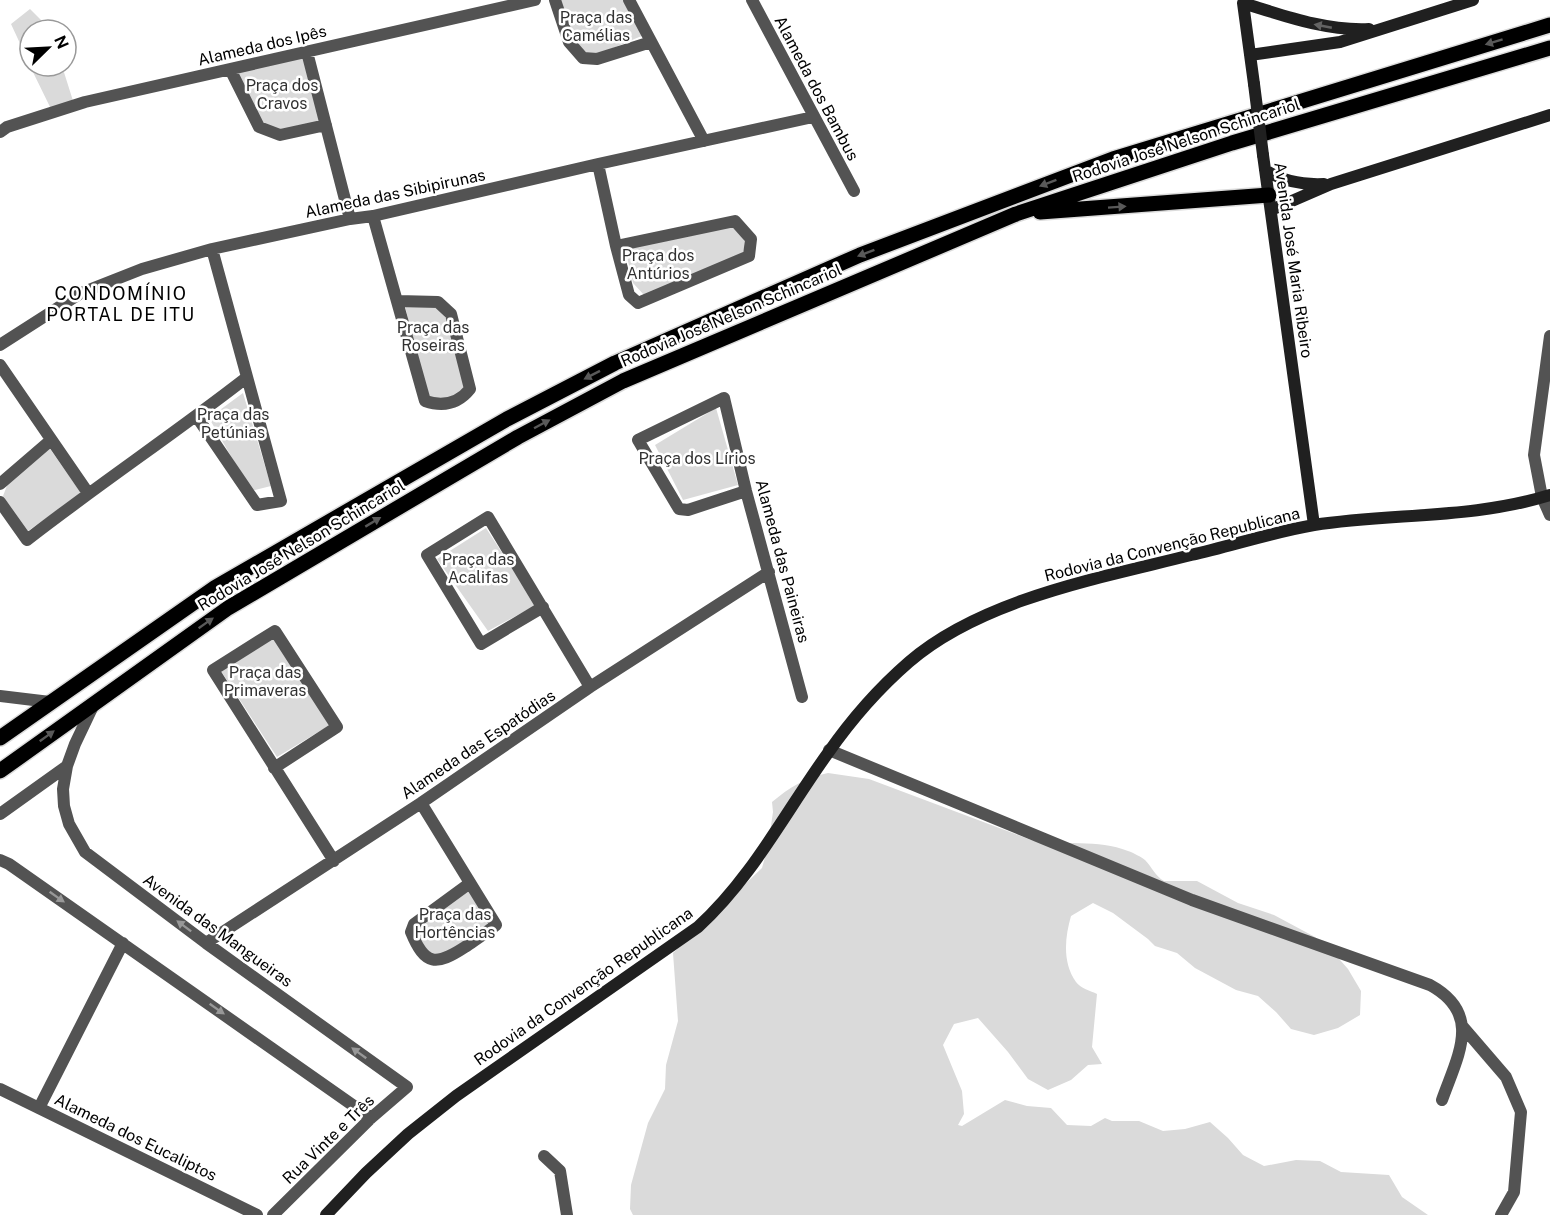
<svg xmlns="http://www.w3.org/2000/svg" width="1550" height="1215" font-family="'Public Sans',sans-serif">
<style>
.green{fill:#dadada}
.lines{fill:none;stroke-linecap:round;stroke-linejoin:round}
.primary-casing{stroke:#dbdbdb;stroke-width:18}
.minor{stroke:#535353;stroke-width:12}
.secondary{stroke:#202020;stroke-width:12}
.primary{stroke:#000;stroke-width:15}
.secondary-bridge{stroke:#202020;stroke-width:12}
.oneway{fill:#636363}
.oneway2{fill:#595959}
.oneway3{fill:#989898}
.labels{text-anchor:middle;stroke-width:5;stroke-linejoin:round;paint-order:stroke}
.park-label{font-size:16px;fill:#313131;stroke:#fff}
.street-label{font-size:16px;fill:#000;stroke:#fff}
.neighbourhood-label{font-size:18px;letter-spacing:1.5px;fill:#000;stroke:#fff}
</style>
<rect width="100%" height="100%" fill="#fff"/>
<path class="green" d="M560 0H627L644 35 601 53 586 54 573 42Z
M30 9 51 30H30V65L11 24Z
M305 54 324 124 281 134 260 126 232 70Z
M30 66H62L74 104 52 111Z
M733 225 744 240V253L644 295 633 283 625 248Z
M436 305 448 316 465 386 462 393 447 400 428 399 405 306Z
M243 393 271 486 251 491 209 418Z
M716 408 738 485 683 500 655 445Z
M48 446 81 493 28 531 3 496 8 483Z
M486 528 536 605 488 631 437 559Z
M275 637 330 725 277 757 221 671Z
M828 773 869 779 1031 840C1063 846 1098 839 1128 851 1134 853 1141 857 1145 860 1152 867 1155 876 1164 881H1197L1238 903 1274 915 1315 937 1333 952 1348 969 1361 991 1360 1015 1338 1028 1314 1035 1291 1029 1276 1012 1258 996 1236 990 1195 968 1177 953 1155 946 1148 939 1113 913 1093 903 1071 916C1065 937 1062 962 1076 982 1080 988 1091 991 1097 994L1092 1047 1102 1064 1088 1065 1071 1080 1048 1090 1028 1079 1008 1052 978 1018 954 1024 943 1045 962 1091 964 1114 958 1125 962 1126 1005 1100 1027 1106 1051 1108 1067 1125 1091 1126 1105 1118 1112 1121H1139L1163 1131 1185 1129 1210 1122 1228 1138 1243 1155 1264 1166 1296 1160 1320 1161 1341 1172 1389 1175 1402 1197 1428 1215H633L630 1209 631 1185 648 1123 665 1089 666 1065 678 1021 673 953 762 868 768 846 773 812 772 802C790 787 805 778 828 773Z
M469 888 492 923 447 954 436 956C426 950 421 942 415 932L417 927Z"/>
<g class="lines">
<defs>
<path id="primary" d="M1040 212 1269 195
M0 738 216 587 507 419 615 363 860 255 1113 159 1550 25
M0 771 228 608 518 437 623 381 1016 214 1232 143 1550 48"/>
</defs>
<use href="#primary" class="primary-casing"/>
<path class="minor" d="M555 0 569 42 583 58 597 59 651 42
M629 0 704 141
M752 0 854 191
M307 52 350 219
M230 69 259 127 280 135 326 125
M0 132 7 127 85 102 535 0
M598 164 616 246 629 295 638 303 749 256 751 239 735 221 616 246
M373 216 425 401C443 407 458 404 470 389L451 314 438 302 398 301
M1550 336 1534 455 1542 497 1550 515
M0 345 81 293 142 269 212 249 350 219 373 216 598 164 813 117
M0 365 88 493
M197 417 257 505 281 501 212 249
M0 484 51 440
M746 491 688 510 679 509 638 440 724 398 746 491 802 697
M0 502 27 540C99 484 174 434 246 378
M543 607 481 644 427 555 488 517 590 687
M0 696 50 702
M94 704 75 744 67 766 63 789 64 806 69 824 85 852 206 943 407 1087 371 1118 273 1215
M829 750 1192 900 1430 985C1483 1014 1458 1055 1442 1100
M274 768 337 727 275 631 213 670 334 861
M421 803 496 925C486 933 475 940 465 947 436 966 425 966 411 932L414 924 470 883
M0 814 67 766
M0 860 9 864 371 1118
M206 943 421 803 590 687 769 572
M1463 1027 1506 1077 1521 1112 1514 1192 1501 1215
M0 1089 257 1215
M39 1108 123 943
M544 1156 560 1171 567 1215"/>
<path class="secondary" d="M1250 55 1340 42 1473 0
M1254 84 1243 3C1285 16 1325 31 1369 29
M1263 155 1314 525
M1265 170C1283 182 1302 185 1324 184
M1271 210 1331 184 1550 115
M326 1215 366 1173 408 1134 456 1096 698 927C752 878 786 811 828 753 851 720 879 688 909 662 982 599 1100 578 1191 555 1231 546 1273 532 1314 525 1393 513 1473 519 1550 495"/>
<use href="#primary" class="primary"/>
<path class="secondary-bridge" d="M1254 84 1263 155"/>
</g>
<defs><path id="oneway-solid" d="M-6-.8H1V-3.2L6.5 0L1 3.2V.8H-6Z" transform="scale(1.5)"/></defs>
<use class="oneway" href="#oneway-solid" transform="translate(1323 26) rotate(-169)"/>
<g class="oneway2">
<use href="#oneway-solid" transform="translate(1494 42) rotate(163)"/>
<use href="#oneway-solid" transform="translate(1048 183) rotate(159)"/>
<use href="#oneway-solid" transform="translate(1117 207) rotate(-4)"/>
<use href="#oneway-solid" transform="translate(866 253) rotate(159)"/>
<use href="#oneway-solid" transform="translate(592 375) rotate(153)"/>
<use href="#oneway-solid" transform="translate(542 424) rotate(-28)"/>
<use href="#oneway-solid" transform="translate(373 522) rotate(-31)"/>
<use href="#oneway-solid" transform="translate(206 623) rotate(-35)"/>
<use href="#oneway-solid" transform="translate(47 736) rotate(-36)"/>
</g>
<g class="oneway3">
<use href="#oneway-solid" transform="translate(57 897) rotate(35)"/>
<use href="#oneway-solid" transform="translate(184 926) rotate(-143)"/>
<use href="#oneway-solid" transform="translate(217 1009) rotate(35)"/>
<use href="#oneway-solid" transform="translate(359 1053) rotate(-144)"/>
</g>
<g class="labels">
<g class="park-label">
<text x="596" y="23">Praça das<tspan x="596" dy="18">Camélias</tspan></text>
<text x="282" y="91">Praça dos<tspan x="282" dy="18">Cravos</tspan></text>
<text x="658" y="261">Praça dos<tspan x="658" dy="18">Antúrios</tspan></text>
<text x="433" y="333">Praça das<tspan x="433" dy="18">Roseiras</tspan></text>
<text x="233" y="420">Praça das<tspan x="233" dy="18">Petúnias</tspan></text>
<text x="697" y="464">Praça dos Lírios</text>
<text x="478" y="565">Praça das<tspan x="478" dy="18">Acalifas</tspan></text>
<text x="265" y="678">Praça das<tspan x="265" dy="18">Primaveras</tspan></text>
<text x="455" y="920">Praça das<tspan x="455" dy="18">Hortências</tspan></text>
</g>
<g class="street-label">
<text transform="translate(262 45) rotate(-13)" y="6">Alameda dos Ipês</text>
<text transform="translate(817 88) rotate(62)" y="6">Alameda dos Bambus</text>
<text transform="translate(1186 140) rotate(-18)" y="6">Rodovia José Nelson Schincariol</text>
<text transform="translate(395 193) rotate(-12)" y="6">Alameda das Sibipirunas</text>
<text transform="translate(1294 260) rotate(82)" y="6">Avenida José Maria Ribeiro</text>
<text transform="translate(731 315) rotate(-23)" y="6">Rodovia José Nelson Schincariol</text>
<text transform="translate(1172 544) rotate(-14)" y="6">Rodovia da Convenção Republicana</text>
<text transform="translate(301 545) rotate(-31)" y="6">Rodovia José Nelson Schincariol</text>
<text transform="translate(783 561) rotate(75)" y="6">Alameda das Paineiras</text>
<text transform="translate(478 744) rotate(-34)" y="6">Alameda das Espatódias</text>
<text transform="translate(218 930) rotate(36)" y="6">Avenida das Mangueiras</text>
<text transform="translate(583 986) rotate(-35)" y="6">Rodovia da Convenção Republicana</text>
<text transform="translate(136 1137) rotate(26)" y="6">Alameda dos Eucaliptos</text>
<text transform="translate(328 1139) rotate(-44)" y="6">Rua Vinte e Três</text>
</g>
<g class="neighbourhood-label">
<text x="121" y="300">CONDOMÍNIO<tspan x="121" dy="21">PORTAL DE ITU</tspan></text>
</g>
</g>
<g transform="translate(48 48) rotate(66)"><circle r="28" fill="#ffffff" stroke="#999999" stroke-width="1.5"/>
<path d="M0-4.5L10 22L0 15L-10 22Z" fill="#000000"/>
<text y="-9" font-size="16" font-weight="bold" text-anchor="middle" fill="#000000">N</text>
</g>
</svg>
